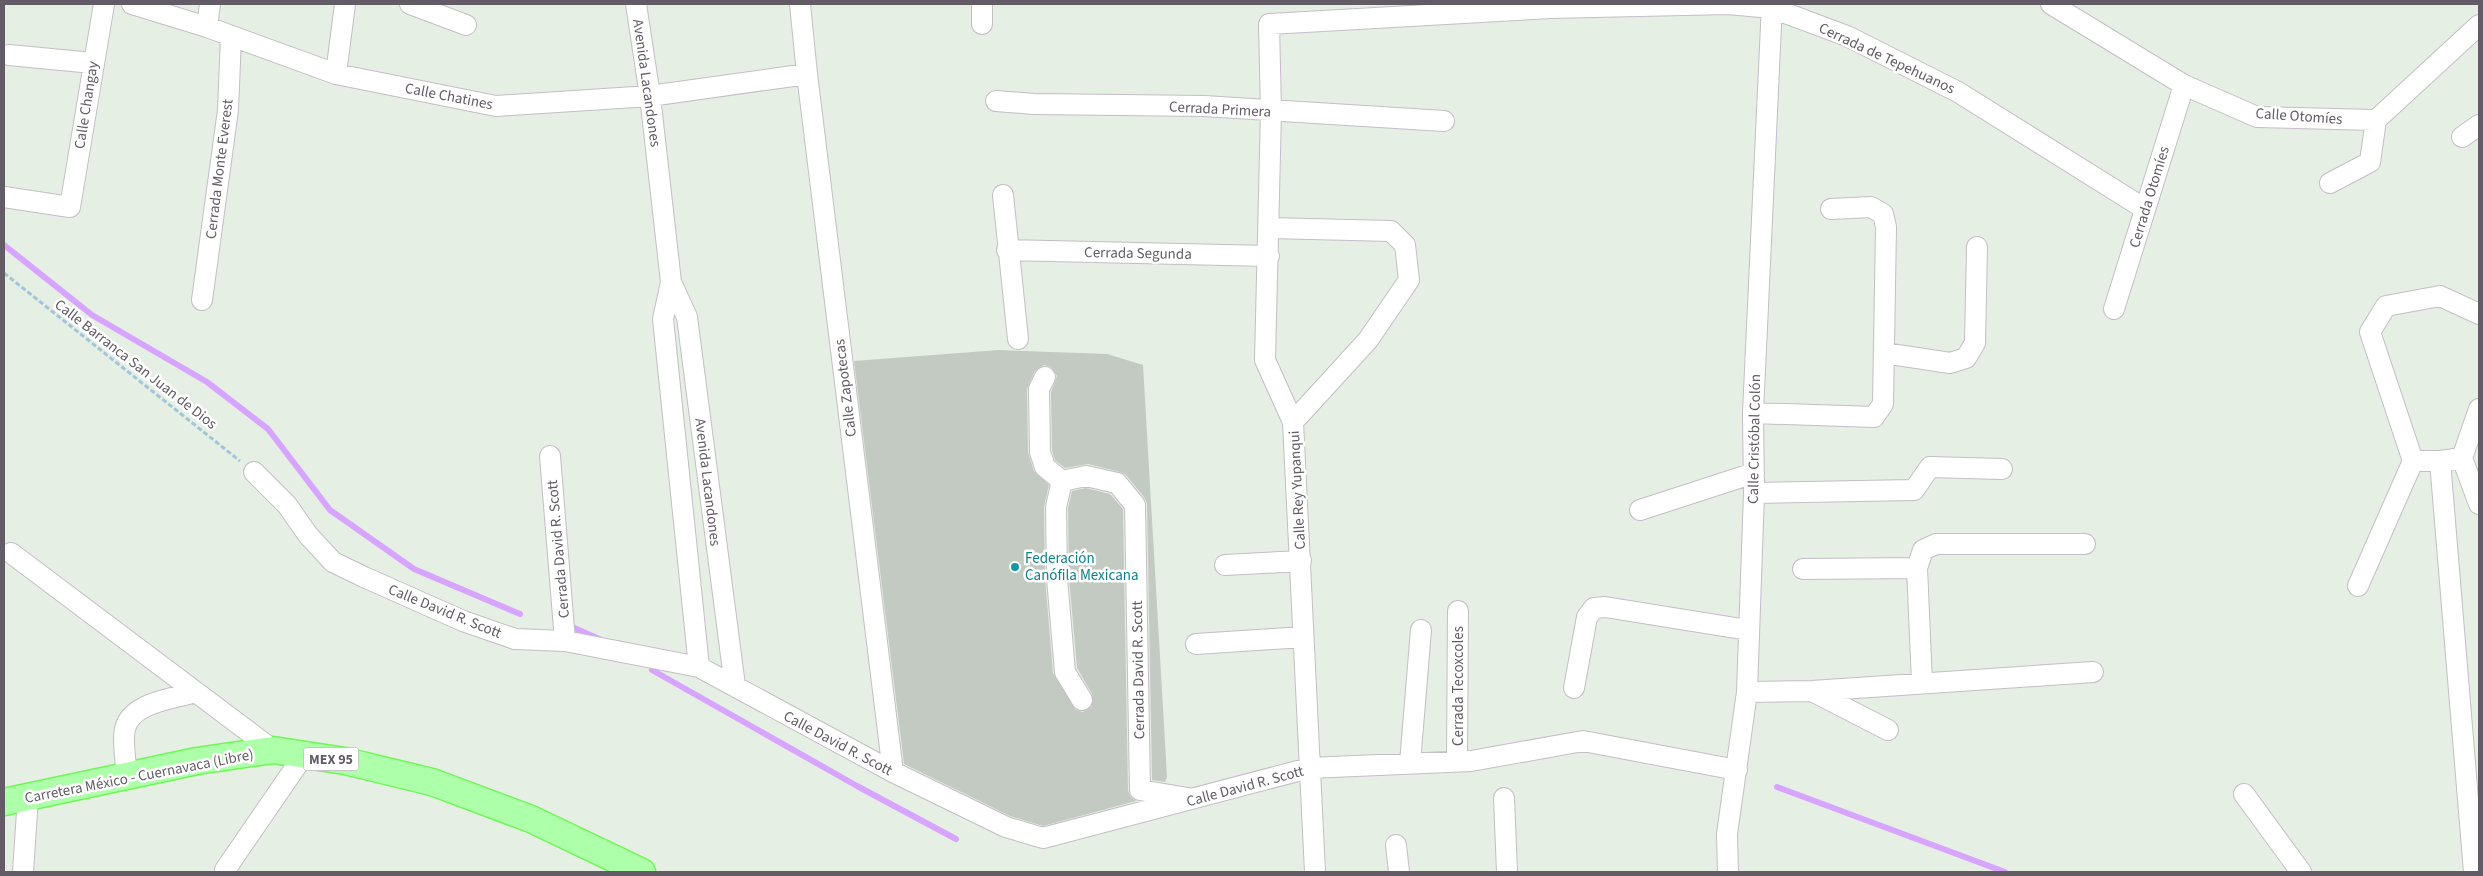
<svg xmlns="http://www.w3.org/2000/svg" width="2483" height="876" font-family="'Source Sans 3',sans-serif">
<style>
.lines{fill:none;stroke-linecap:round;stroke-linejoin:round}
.stream{stroke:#d7a5ff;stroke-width:6}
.building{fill:#c3cac1}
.minor-casing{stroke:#c4bec6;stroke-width:22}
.major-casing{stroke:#6ff756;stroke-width:29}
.path{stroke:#a3c5da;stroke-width:3;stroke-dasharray:5 2.5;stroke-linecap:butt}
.minor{stroke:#fff;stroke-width:20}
.major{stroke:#adffaa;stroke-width:26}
.culture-dot{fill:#0f9aa8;stroke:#fff;stroke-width:2}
.labels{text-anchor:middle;stroke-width:5;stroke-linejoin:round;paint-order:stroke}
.shield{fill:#fff;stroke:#928d94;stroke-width:1}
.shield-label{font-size:14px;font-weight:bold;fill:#635c66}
.street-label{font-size:15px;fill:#635c66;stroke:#fff}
.culture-label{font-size:15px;fill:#0d838f;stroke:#fff;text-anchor:start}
</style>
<rect width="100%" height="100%" fill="#e5efe4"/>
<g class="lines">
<path class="stream" d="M4 245 92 315 207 382 268 429 330 510 414 569 520 614
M570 626 599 639
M652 670 857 786 956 839
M1777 787 2005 872"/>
</g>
<path class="building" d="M999 350 1107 354 1143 365 1167 777 1165 782 1152 780 1147 504 1144 497 1126 475 1120 472 1088 464 1065 468 1055 460 1052 450 1051 392 1057 376 1051 367 1044 365 1035 371 1027 389 1028 452 1034 471 1049 485 1044 507 1045 578 1053 673 1076 710 1083 712 1092 706V694L1077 668 1069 577 1068 508 1072 491 1086 488 1110 494 1123 509 1128 790 1130 796 1136 801 1043 826 1010 816 904 764 854 361Z"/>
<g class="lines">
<defs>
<path id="minor" d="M132 4 207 27 336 74 496 106 650 96 807 74
M410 4 466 25
M636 4 650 96 671 282 663 319 699 667
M800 4 807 74 893 772
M982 4V24
M2051 4 2184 85 2257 117 2376 120 2479 25
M207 27 210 4
M9 55 93 63
M336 74 345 4
M996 101 1034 104 1204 106 1444 121
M2462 137 2479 125
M2330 183 2370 162 2376 120
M1003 195 1018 339
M4 197 70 207 104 4
M1269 228 1391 231 1405 245 1409 280 1368 340 1293 422
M1007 250 1269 256
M671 282 687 317 735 686
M202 300 228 110 231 37
M2114 309 2184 85
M1884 353 1950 363 1966 358 1975 343 1977 247
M1045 377 1039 389 1040 452 1045 467 1062 481
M2479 409 2462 458 2479 504
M1753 413 1874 417 1883 404 1886 227 1883 214 1871 207 1831 209
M550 456 565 641
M2462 458 2440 461 2474 872
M2440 461H2413L2370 332 2386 306 2440 296 2479 314
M254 472 287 505 308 535 333 562 364 577 463 621 515 639 565 641 699 667 893 772 1006 827 1043 838 1309 768 1471 761 1583 741 1737 770
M1754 493 1914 490 1930 467 2002 469
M1640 510 1754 473
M11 553 273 750
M1225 565 1301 561
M1803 569 1917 568
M2358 586 2413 461
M1196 644 1303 637
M1922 683 1917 568 1923 550 1936 544H2085
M1574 688 1587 617 1594 608 1605 607 1748 630
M1812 691 1888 730
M1747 692 1812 691 2093 672
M1082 700 1065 672 1057 578 1056 507 1062 481 1086 476 1117 483 1135 505 1140 790 1188 798
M1457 761 1458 611
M1410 763 1421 630
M127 776C126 762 122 742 125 729 131 702 174 699 195 692
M2244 794 2301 872
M1504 798 1507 872
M1396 845 1399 872
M225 870 304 755
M23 872 28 797
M1315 872 1293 422 1265 360 1271 111 1269 24 1550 8 1728 4 1772 8 1847 36 1958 92 2145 209
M1728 872 1727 834 1747 692 1754 493 1753 413 1772 4"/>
<path id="major" d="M4 802 197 761 273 750 345 761 432 782 531 819 642 872"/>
</defs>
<use href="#minor" class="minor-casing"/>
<use href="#major" class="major-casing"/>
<path class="path" d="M4 273 240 461"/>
<use href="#minor" class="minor"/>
<use href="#major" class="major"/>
</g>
<circle class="culture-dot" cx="1015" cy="567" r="5"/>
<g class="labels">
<rect class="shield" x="303.5" y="747.5" width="55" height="23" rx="4"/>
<g class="shield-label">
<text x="331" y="764">MEX 95</text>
</g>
<g class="street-label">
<text transform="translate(1887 58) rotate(25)" y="5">Cerrada de Tepehuanos</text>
<text transform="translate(647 83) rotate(82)" y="5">Avenida Lacandones</text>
<text transform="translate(449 96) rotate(11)" y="5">Calle Chatines</text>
<text transform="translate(86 105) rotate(-81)" y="5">Calle Changay</text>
<text transform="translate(1220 109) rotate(3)" y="5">Cerrada Primera</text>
<text transform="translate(2299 116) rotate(4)" y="5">Calle Otomíes</text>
<text transform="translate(219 169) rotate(-83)" y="5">Cerrada Monte Everest</text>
<text transform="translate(2149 197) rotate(-73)" y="5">Cerrada Otomíes</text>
<text transform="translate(1138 253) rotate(1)" y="5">Cerrada Segunda</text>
<text transform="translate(136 364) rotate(38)" y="5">Calle Barranca San Juan de Dios</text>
<text transform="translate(845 388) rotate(-97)" y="5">Calle Zapotecas</text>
<text transform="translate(1754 439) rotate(-89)" y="5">Calle Cristóbal Colón</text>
<text transform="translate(708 482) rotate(83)" y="5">Avenida Lacandones</text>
<text transform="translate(1297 490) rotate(-93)" y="5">Calle Rey Yupanqui</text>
<text transform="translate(558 549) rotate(-95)" y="5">Cerrada David R. Scott</text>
<text transform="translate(445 611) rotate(22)" y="5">Calle David R. Scott</text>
<text transform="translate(1138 670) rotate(-91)" y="5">Cerrada David R. Scott</text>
<text transform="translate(1458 686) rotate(-90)" y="5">Cerrada Tecoxcoles</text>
<text transform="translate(838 743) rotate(28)" y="5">Calle David R. Scott</text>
<text transform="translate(139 776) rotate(-11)" y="5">Carretera México - Cuernavaca (Libre)</text>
<text transform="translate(1245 786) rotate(-15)" y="5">Calle David R. Scott</text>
</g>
<g class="culture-label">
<text x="1025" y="563">Federación<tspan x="1025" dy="17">Canófila Mexicana</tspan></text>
</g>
</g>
<rect width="2483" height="876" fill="none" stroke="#635c66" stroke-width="10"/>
</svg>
